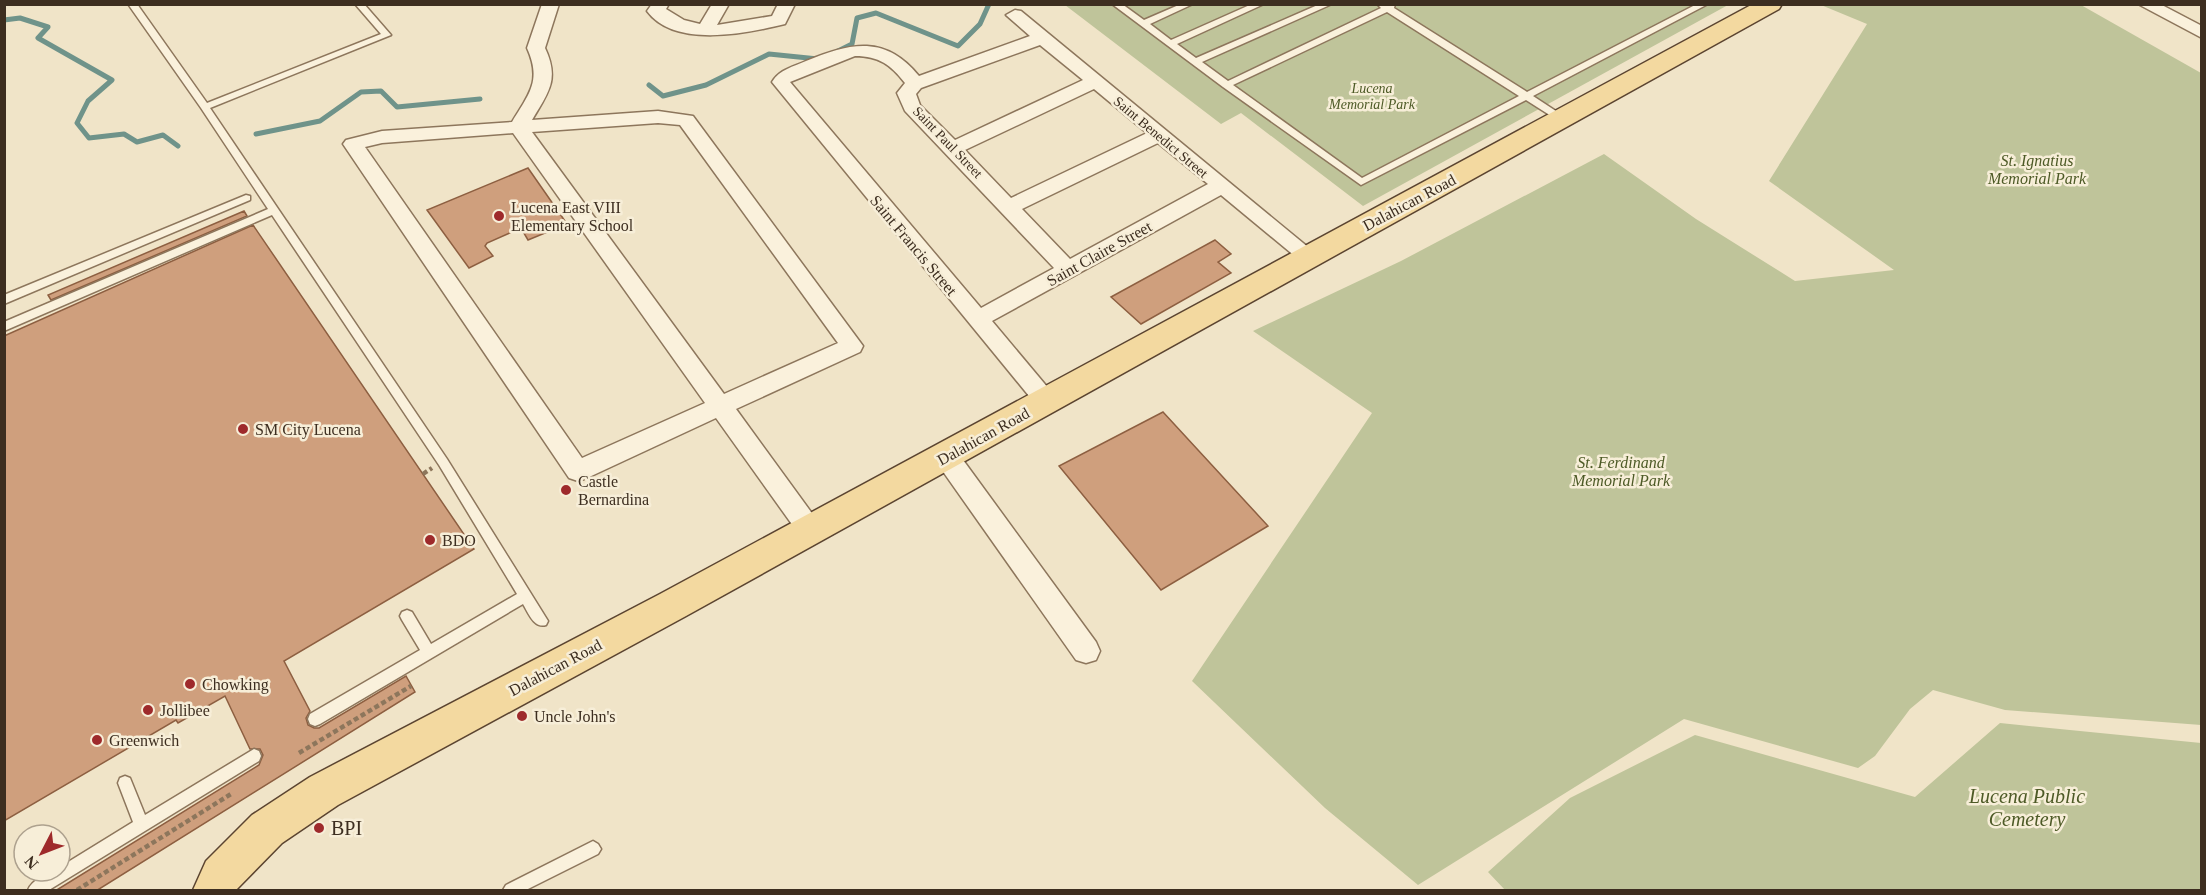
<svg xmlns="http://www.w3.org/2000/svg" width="2206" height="895" font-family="'Times New Roman',serif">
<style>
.cemetery{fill:#bfc49a}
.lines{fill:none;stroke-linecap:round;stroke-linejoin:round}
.stream{stroke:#6f938a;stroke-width:5}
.building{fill:#cf9f7d;stroke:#8d5f41;stroke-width:1.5}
.service-casing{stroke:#8d765c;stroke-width:3}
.minor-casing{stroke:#8d765c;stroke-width:3}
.primary-casing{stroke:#5b4430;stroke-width:3}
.path{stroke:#8d765c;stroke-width:4.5;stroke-dasharray:5 3;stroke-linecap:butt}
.service{fill:#faf1dc;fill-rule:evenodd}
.minor{fill:#faf1dc;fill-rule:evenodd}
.primary{fill:#f3d9a0;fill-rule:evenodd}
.poi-dot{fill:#9e2a2b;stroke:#f7eed8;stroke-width:2}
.labels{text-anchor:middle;stroke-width:5;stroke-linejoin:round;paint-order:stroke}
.far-park-label{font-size:14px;font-style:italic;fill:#4d5a26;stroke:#f7eed8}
.far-street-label{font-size:14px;fill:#3d2e20;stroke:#f7eed8}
.park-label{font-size:16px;font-style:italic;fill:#4d5a26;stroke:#f7eed8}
.street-label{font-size:16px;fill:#3d2e20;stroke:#f7eed8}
.poi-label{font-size:16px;fill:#3d2e20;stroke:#f7eed8;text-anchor:start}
.near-park-label{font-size:20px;font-style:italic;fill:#4d5a26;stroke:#f7eed8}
.near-poi-label{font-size:20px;fill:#3d2e20;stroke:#f7eed8;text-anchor:start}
</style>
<rect width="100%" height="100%" fill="#f0e4c8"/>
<path class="cemetery" d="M1065 5H1728L1363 206 1241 113 1221 124Z
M1821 5H2081L2201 73V725L2005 710 1933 690 1910 709 1875 756 1858 768 1684 719 1418 885 1325 808 1192 681 1372 413 1253 331 1401 261 1604 154 1696 219 1795 281 1894 270 1769 181 1867 24Z
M2000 723 2201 743V890H1505L1488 872 1570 798 1695 735 1915 797Z"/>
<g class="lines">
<path class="stream" d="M4 20 20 18 48 27 38 38 112 80 88 101 77 123 89 138 124 134 137 142 163 135 178 146
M836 52 852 44 857 18 876 13 958 46 980 24 989 4
M649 85 663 96 706 85 769 54 818 59
M256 134 320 121 361 92 381 91 397 107 480 99"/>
</g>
<path class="building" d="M528 168 567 224 528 240 521 228 487 243 485 246 493 256 469 268 427 210Z
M244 211 247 216 51 300 48 295Z
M253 225 474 549 284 661 310 711 306 718 308 725 314 728H319L406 676 415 692 96 891H55L259 765 263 755 260 749H250L225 696 178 723 176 720 4 821V336Z
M1215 240 1231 254 1218 262 1231 273 1141 324 1111 297Z
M1163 412 1268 526 1161 590 1059 466Z"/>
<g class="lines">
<defs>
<path id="service" d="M128 4H137L207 103 381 34 355 4H364L391 35 210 108 447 459 548 621 546 625C534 629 528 612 523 604L320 724 315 726 310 724 308 719 310 714 420 650 402 620 400 616 402 612 407 610 412 612 431 644 517 594 439 465 272 215 4 331V322L268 209 201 108Z
M1112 4H1122L1144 20 1181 4H1193L1150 24 1171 40 1252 4H1264L1177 44 1196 58 1320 4H1332L1202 62 1228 81 1381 8 1377 4H1395L1394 8 1527 92 1697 4H1708L1533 96 1565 117V121H1559L1526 100 1361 185 1223 87ZM1387 12 1519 96 1362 178 1233 85Z
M246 195 250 196V200L4 304V295Z
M254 749 259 751 261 756 259 761 49 890H28C32 880 49 871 60 871V867L133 822 118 783 120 778 125 776 130 778 145 815Z
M593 841 598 844 601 849 598 854 526 890H503L506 885Z"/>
<path id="minor" d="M542 4H559L545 48C560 80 548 93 532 120L658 111 693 116 863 346 860 352 736 409 819 523 823 530 819 537 810 541 801 537 716 418 587 478 578 481 569 478 343 144 346 140 382 131 512 122C529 94 542 81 527 48ZM658 123 680 125 838 343 724 394 532 132ZM513 133 705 403 582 458 365 147 382 143Z
M652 4H669L666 9 684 20 700 24 712 4H729L717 25 772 16 778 4H795L785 24C748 33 675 49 647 11Z
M2138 4H2160L2202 26V38Z
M1015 10 1021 11 1320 257 1316 262 1309 264 1302 262 1221 195 992 321 1054 395 1058 401 1054 407 1046 410 1038 407 772 82C780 69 793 67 806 61 851 42 886 35 919 76L1030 36 1006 15ZM1040 45 1083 80 955 140 920 105 916 94 921 88ZM855 56C879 56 891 65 905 83L897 93 905 111 1054 268 981 308 790 82ZM1094 89 1147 133 1011 198 965 150ZM1158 143 1208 184 1070 259 1022 209Z
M946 446 955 449 1096 642 1100 651 1096 660 1086 663 1076 660 937 463 934 456 937 449Z"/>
<path id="primary" d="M1753 4H1782L1779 9 686 616 338 805 282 843 236 890H193L206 861 252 815 310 777 660 594Z"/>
</defs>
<use href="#service" class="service-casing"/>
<use href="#minor" class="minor-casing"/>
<use href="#primary" class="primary-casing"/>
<path class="path" d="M423 474 432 468
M299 753 411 686
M77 890 231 794"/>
<use href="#service" class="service"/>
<use href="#minor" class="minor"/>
<use href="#primary" class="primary"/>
</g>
<g class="poi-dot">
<circle cx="499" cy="216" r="6"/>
<circle cx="243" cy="429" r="6"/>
<circle cx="566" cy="490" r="6"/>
<circle cx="430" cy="540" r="6"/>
<circle cx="190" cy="684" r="6"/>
<circle cx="148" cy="710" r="6"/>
<circle cx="522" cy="716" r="6"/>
<circle cx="97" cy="740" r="6"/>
<circle cx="319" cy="828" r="6"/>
</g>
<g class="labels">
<g class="far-park-label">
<text x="1372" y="93">Lucena<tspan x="1372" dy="16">Memorial Park</tspan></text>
</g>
<g class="far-street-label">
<text transform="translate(1161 137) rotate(40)" y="5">Saint Benedict Street</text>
<text transform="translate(948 142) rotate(46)" y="5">Saint Paul Street</text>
</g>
<g class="park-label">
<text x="2037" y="166">St. Ignatius<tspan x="2037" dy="18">Memorial Park</tspan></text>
<text x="1621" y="468">St. Ferdinand<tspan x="1621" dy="18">Memorial Park</tspan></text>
</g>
<g class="street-label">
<text transform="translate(1409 202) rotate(-28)" y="6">Dalahican Road</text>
<text transform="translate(914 245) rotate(50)" y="6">Saint Francis Street</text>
<text transform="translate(1099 253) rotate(-29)" y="6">Saint Claire Street</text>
<text transform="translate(983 436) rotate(-29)" y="6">Dalahican Road</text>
<text transform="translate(555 667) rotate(-28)" y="6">Dalahican Road</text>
</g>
<g class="poi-label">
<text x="511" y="213">Lucena East VIII<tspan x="511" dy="18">Elementary School</tspan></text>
<text x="255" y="435">SM City Lucena</text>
<text x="578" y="487">Castle<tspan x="578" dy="18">Bernardina</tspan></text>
<text x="442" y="546">BDO</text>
<text x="202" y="690">Chowking</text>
<text x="160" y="716">Jollibee</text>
<text x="534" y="722">Uncle John's</text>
<text x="109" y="746">Greenwich</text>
</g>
<g class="near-park-label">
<text x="2027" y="803">Lucena Public<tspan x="2027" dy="23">Cemetery</tspan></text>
</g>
<g class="near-poi-label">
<text x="331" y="835">BPI</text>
</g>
</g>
<rect width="2206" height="895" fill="none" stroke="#3d2e20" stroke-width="12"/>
<g transform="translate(42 853) rotate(228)"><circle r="28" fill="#f7eed8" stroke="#ada18e" stroke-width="1.5"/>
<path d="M0-4.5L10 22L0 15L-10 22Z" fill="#9e2a2b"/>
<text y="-9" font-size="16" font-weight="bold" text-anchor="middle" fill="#3d2e20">N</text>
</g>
</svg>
